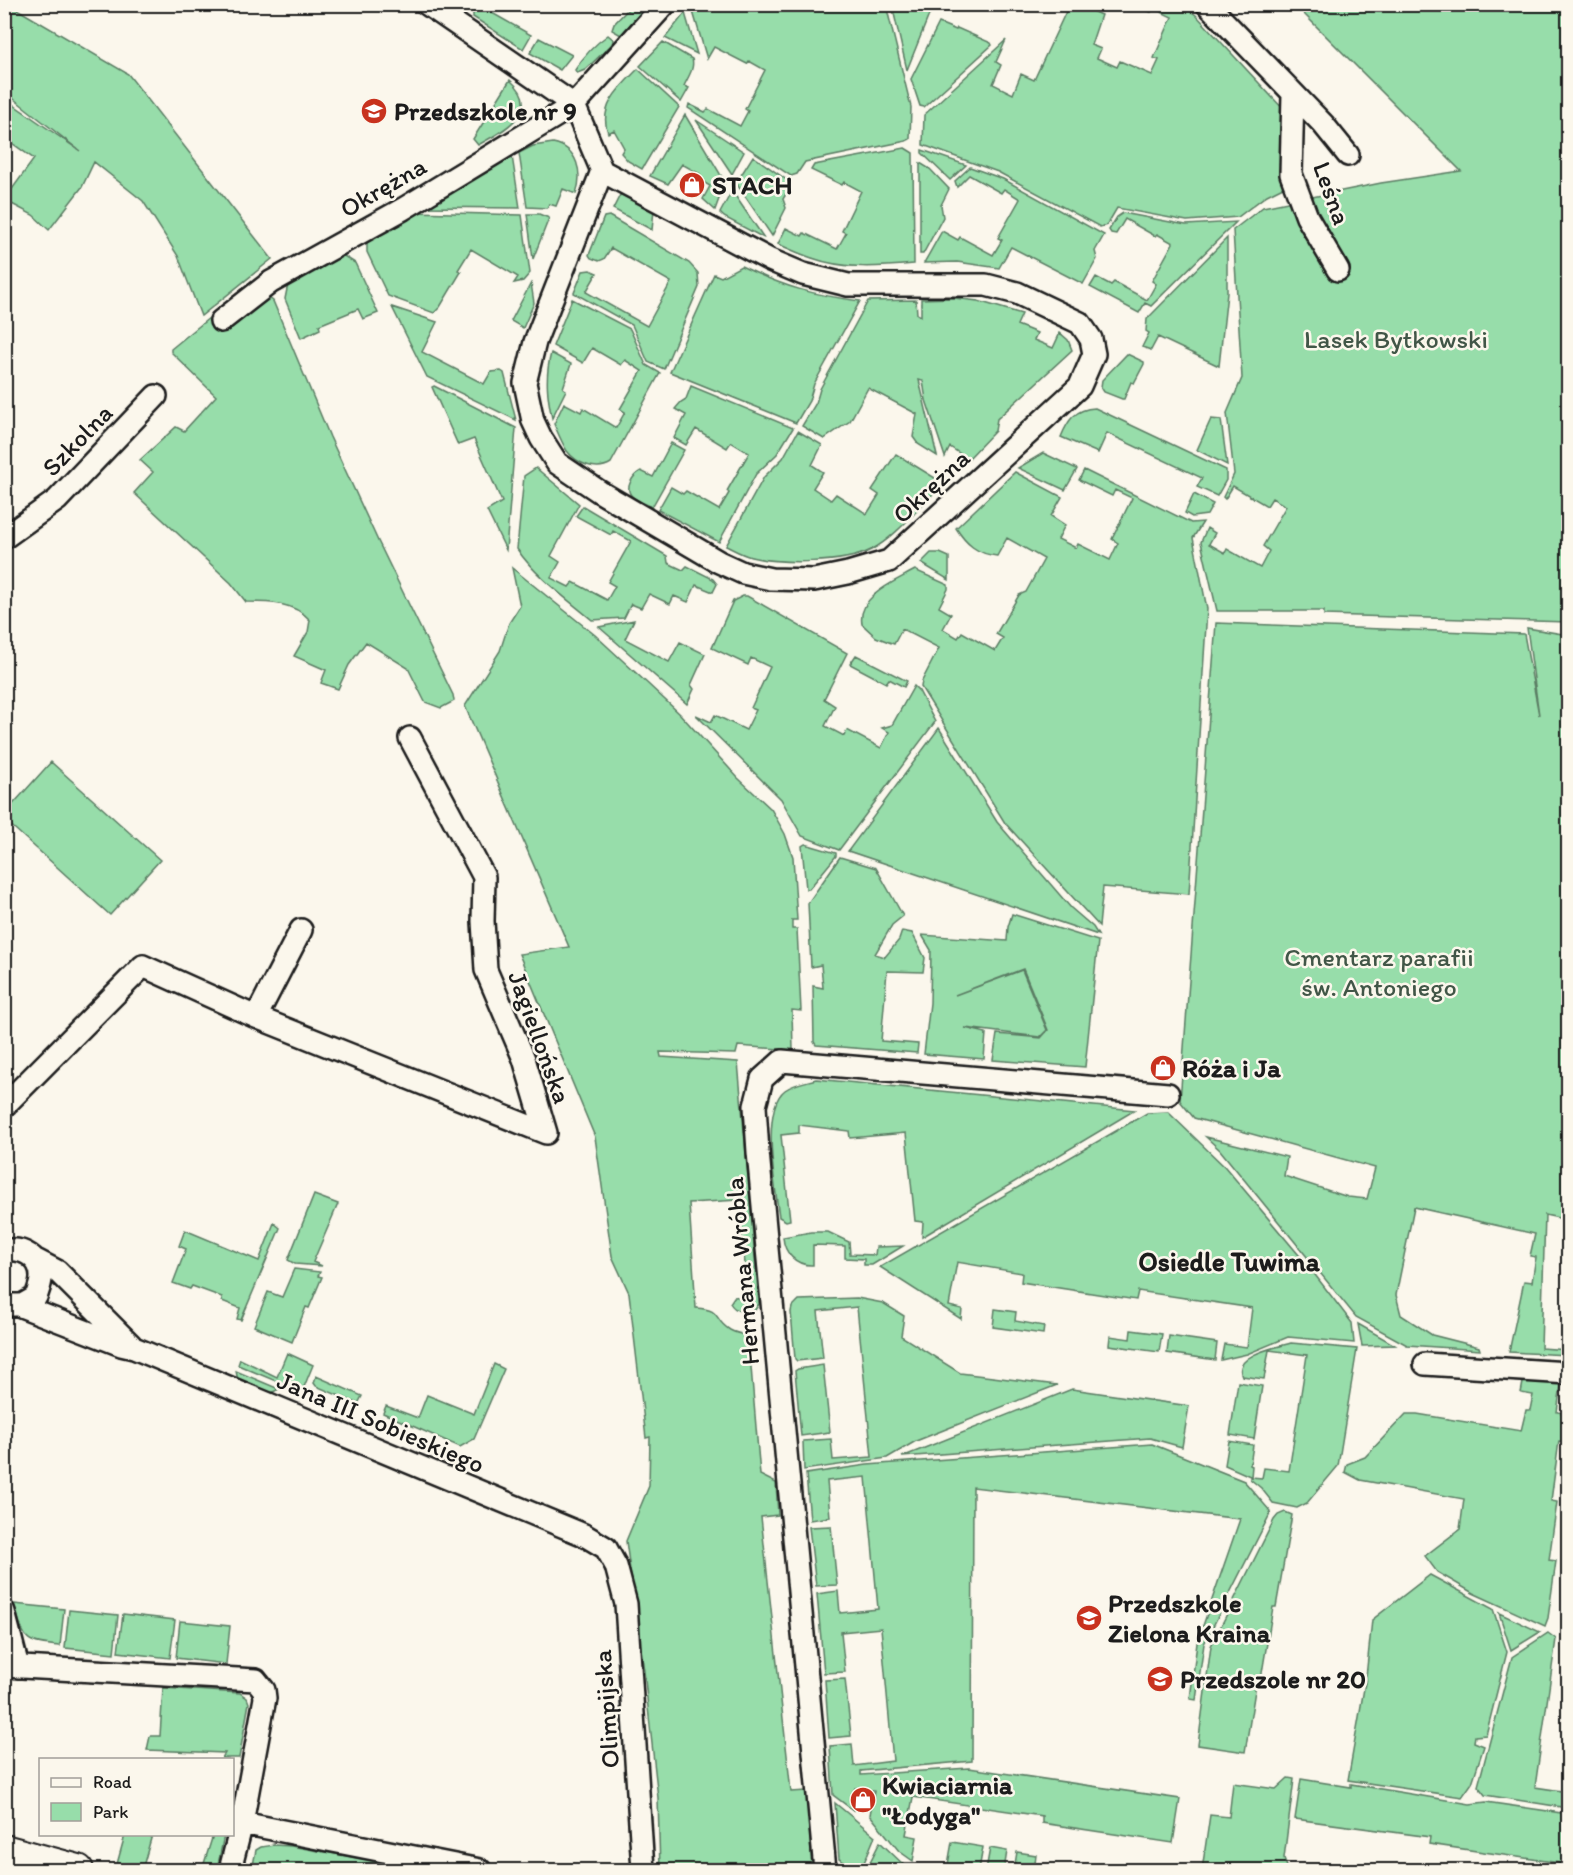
<svg xmlns="http://www.w3.org/2000/svg" width="1573" height="1875" font-family="Itim,sans-serif">
<style>
.green{fill:#97ddaa;stroke:#5a7c63;stroke-width:1.5}
.lines{fill:none;stroke-linecap:round;stroke-linejoin:round}
.street-casing{stroke:#1c1c1c;stroke-width:26}
.secondary-casing{stroke:#1c1c1c;stroke-width:34}
.street{stroke:#fbf7ec;stroke-width:21}
.secondary{stroke:#fbf7ec;stroke-width:30}
.labels{text-anchor:middle;stroke-width:5;stroke-linejoin:round;paint-order:stroke}
.poi-label{font-size:26px;font-weight:bold;fill:#1c1c1c;stroke:#fbf7ec;text-anchor:start}
.street-label{font-size:26px;fill:#1c1c1c;stroke:#fbf7ec}
.park-label{font-size:26px;fill:#415647;stroke:#fbf7ec}
.neighbourhood-label{font-size:27px;font-weight:bold;fill:#1c1c1c;stroke:#fbf7ec}
</style>
<rect width="100%" height="100%" fill="#fbf7ec"/>
<filter id="ink" filterUnits="userSpaceOnUse"><feTurbulence type="fractalNoise" baseFrequency=".0167" numOctaves="2"/><feDisplacementMap in="SourceGraphic" scale="12" xChannelSelector="R" yChannelSelector="G"/><feConvolveMatrix kernelMatrix="1 2 1 2 8 2 1 2 1" color-interpolation-filters="sRGB"/></filter>
<g filter="url(#ink)">
<path class="green" d="M5 4 10 5 128 74 272 259 201 316 178 256 143 201 94 162 82 187 49 230 33 215 10 203 5 209V188L10 192 34 159 5 138V99L80 151 5 92Z
M633 4 647 5 621 35 612 30 614 24Z
M478 5 531 35 523 49 473 17V12Z
M694 5H886L911 107 910 139 906 141 805 162 797 174 791 176 688 108 689 104 705 112 708 109 740 126 748 111 745 109 765 70 749 61 747 64 714 47 707 59 692 8Z
M892 5H933L907 70Z
M1069 5H1078L1101 15 1091 45 1101 49 1097 58 1117 67 1120 61 1152 75 1159 60 1154 58 1172 17 1153 8 1151 12 1133 5H1182L1196 15 1285 111V186L1267 195 1238 217 1187 221 1117 208 1107 225 1100 227 998 172 923 145 924 115 1006 40 996 62 1001 65 993 84 1013 94 1021 74 1034 80Z
M1295 5H1568V622L1324 615V611H1217L1201 542 1207 528 1215 533 1209 544 1225 553 1227 549 1260 568 1269 551 1263 546 1286 506 1272 498 1267 506 1233 486 1225 499 1223 497 1234 474 1227 413 1242 378 1233 230 1263 207 1381 183 1461 171Z
M685 13 697 54 665 38Z
M939 23 956 30 957 28 991 43 992 45 924 107 920 106 911 79Z
M608 35 614 40 611 45 585 70 577 73 575 70C583 57 595 44 608 35Z
M539 38 572 55 560 70 530 53Z
M663 42 692 59C695 68 688 77 684 86L689 88 681 102 640 66Z
M638 69 679 107 642 169 628 161 621 153 624 148 614 130 608 133C598 106 620 87 638 69Z
M510 80C545 110 502 132 478 145L473 139Z
M685 115 725 182 715 210 703 199 710 186 698 179 700 174 682 164 668 184 650 176Z
M696 120 744 152 732 174Z
M553 143C578 148 583 173 576 194L563 189 556 206 549 204 547 208 527 207 519 153 533 146Z
M905 148 913 153 914 264C880 267 845 270 812 258 800 254 789 249 778 244L786 228 802 236 804 233 837 249 846 233 842 231 861 191 844 182 842 185 811 170 814 165Z
M922 150 966 165 950 180 922 153Z
M512 156 520 208 424 207Z
M753 156 788 181 789 189 783 199 786 208 772 236 736 183Z
M920 163 930 169 949 189 941 205 943 217 923 254H920Z
M970 167 1003 179 1104 235 1095 251 1097 259 1083 284 1011 247 999 268 957 262 924 263 942 231 958 240 960 237 993 255 1002 240 998 238 1020 199 1004 189 1001 193 969 175 957 187 955 181Z
M732 191 764 238 724 217 720 213Z
M620 195H629L654 210 652 230 613 209Z
M413 212 522 215 530 273 523 281 514 283 518 277 471 249 458 270 461 272 440 307 434 313 388 296 367 252V243L370 239Z
M1123 213 1186 225 1236 222 1151 306 1145 303 1139 313 1090 287 1096 277 1111 285 1114 282 1147 300 1156 284 1152 281 1173 243 1157 234 1155 236 1125 219 1116 234 1111 233 1109 230 1117 217Z
M527 214H539L549 218 533 259Z
M609 216 689 263 698 273 699 287 664 369 648 362 632 325 574 293 583 271 590 270 597 273 586 292 647 326 671 282 611 248 604 259 599 261 591 258 589 255 604 217Z
M1227 238V293L1219 366 1158 337 1151 350 1142 347 1149 333 1146 331 1147 319Z
M334 255 344 256 355 263 378 313 363 319 358 309 319 325 320 329 301 338 285 299 289 279Z
M741 266C784 287 813 295 860 301L814 384 809 401 796 423 670 372 714 274 721 277Z
M531 283 534 303 523 328 511 321Z
M266 296 273 301 330 437 378 541 453 695 454 701 441 708 425 702 408 668 366 642 349 665 338 689 321 683 326 670 294 656 308 632 310 620C294 602 269 602 246 602L231 583 134 493 153 472 140 460 176 427 184 431 216 396 171 352V349L209 318 221 331 248 306Z
M954 298 978 301 1022 314 1017 325 1037 333 1034 340 1053 348 1060 333 1068 340 1072 350 997 419 995 431 968 459 950 447 945 457 926 400 923 381 919 380 937 456 918 444 913 437 917 414 868 388 850 421 824 439 802 426 816 403 820 389 868 301 916 300 917 314 921 316V299Z
M572 299 630 329 646 365 660 373 611 463C597 472 577 464 567 451 562 443 558 433 554 424L564 403 581 412 583 408 616 428 625 412 620 409 642 371 625 360 621 365 592 348 583 363 553 346Z
M392 307 437 322 422 352 484 384 491 372 501 371 504 373 516 420 427 377Z
M551 353 571 364 563 388 566 390 552 418C547 396 545 376 551 353Z
M1127 354 1144 362V364L1134 383 1131 382 1124 399H1122L1104 392 1101 387 1102 380Z
M434 386 516 428 506 550 487 511 502 502 474 439 458 445 432 387Z
M691 386 793 428 777 454 756 474 719 542 658 510 671 487 683 494 686 491 719 510 729 493 727 491 749 453 731 442 727 448 696 429 686 445 674 438 686 415 675 409 681 402 686 399Z
M1095 408 1226 470V480L1217 496 1197 487 1202 478 1107 433 1098 453 1061 437C1068 420 1075 409 1095 408Z
M1211 419 1221 420 1227 465 1197 450Z
M798 431 822 445 812 465 823 472 813 488 831 500 836 494 867 514 879 495 872 490 896 454 935 478 936 491C916 510 896 537 871 550 844 564 781 564 751 557 743 555 734 550 726 546L764 477 783 458Z
M671 443 684 450 652 507C646 504 638 501 633 497 623 489 633 475 641 471L653 477Z
M1043 453 1077 469 1065 490 1018 468Z
M536 468 579 504 551 556 560 562 551 578 569 587 573 582 607 600 615 586 608 582 631 541 613 531 611 535 576 516 583 506 667 556 668 563 683 570 687 566 713 579 717 584 713 592 696 585 688 602 674 596 670 604 649 594 641 608 631 604 624 618 592 620C566 598 536 577 517 549L524 476Z
M1084 470 1191 523 1203 522 1193 538 1207 609 1189 894 1103 887 1099 926 1005 823 921 687 922 681 939 648 902 629 894 644 876 637 862 624C857 596 894 582 915 570L948 585V589L939 607 951 614 943 629 958 638 962 632 995 651 1003 638 996 634 1019 595 1026 592 1044 559 1007 538 997 556C977 554 966 544 956 528L1015 472 1062 497 1051 516 1065 525 1058 539 1076 548 1078 544 1110 560 1118 543 1112 539 1132 498 1115 490 1112 496 1079 480Z
M1194 494 1213 504 1207 515 1192 517 1185 513Z
M931 553H940L949 557V580L921 563Z
M512 568 595 635 648 684 680 714 738 778 771 809 785 834 793 857 797 920H792V929H797L801 1011 792 1010 793 1050 738 1046 736 1054 660 1052 661 1057 738 1062 759 1304 755 1310C746 1314 735 1312 730 1303L734 1297 748 1296 739 1200 689 1203 696 1308C724 1310 711 1318 730 1330 737 1334 746 1335 754 1337L749 1343 760 1475 776 1483 778 1515 761 1517 791 1792 807 1791 812 1870H660L658 1798 644 1671 626 1541 649 1486 650 1437 646 1438 629 1293 612 1256 595 1137 519 954 569 947 465 706 500 651 509 623 520 606Z
M743 596H747L847 653 824 699 835 706 825 726 844 736 847 730 881 748 889 732 882 728 892 725 914 686 919 691 935 722 839 850 802 836 781 799 696 715 711 722 715 715 746 730 756 710 751 708 770 667 751 658 748 665 712 648 733 601Z
M634 620 625 639 669 662 680 642 705 654 691 685 694 689 687 704 599 627Z
M1216 623 1524 634 1539 715 1527 628 1568 635V1220L1545 1215 1541 1348 1568 1350V1355L1509 1352 1524 1281 1532 1282 1536 1257 1530 1256 1535 1234 1414 1207 1396 1295 1401 1315 1432 1335 1479 1347 1480 1350 1407 1345 1356 1317 1220 1150 1206 1137 1287 1157 1284 1176 1348 1197 1367 1199 1375 1168 1194 1118 1180 1101Z
M856 655 907 681 904 687 889 679 886 683 850 664Z
M939 728 997 822 1071 908 1093 927 1098 935 848 851Z
M51 762 160 860 110 915 5 820V813Z
M805 844 836 853V856L809 889H806L802 846Z
M840 857 876 868 903 916 892 925 875 954 885 957 899 940 902 931 912 933 925 958 923 972 887 971 881 1041 918 1044 917 1053 816 1045 814 1042 813 986 823 988 821 965 811 967 808 903Z
M1012 914 1098 941 1085 1067 993 1060 997 1034 1041 1038 1048 1030 1023 969 955 995 1022 970 1047 1030 1040 1037 965 1028 986 1033 984 1059 924 1054 930 1003 931 950 922 935 1007 941 1008 927Z
M816 1079 1135 1110 922 1237 923 1222 915 1221 906 1133 850 1138 849 1131 799 1125V1133L781 1135 790 1220 786 1221 779 1217C776 1189 760 1109 785 1090 793 1084 806 1082 816 1079Z
M1168 1112 1225 1167 1309 1267 1352 1323 1354 1343 1288 1337 1247 1354 1221 1360 1224 1344 1247 1347 1252 1308 1138 1291 1136 1300 1021 1282 1022 1273 957 1262 949 1306 962 1309 961 1319 880 1267 1147 1113Z
M314 1195 338 1204 313 1262 322 1266 295 1264 288 1260Z
M274 1223 280 1228 241 1320 237 1319 240 1308 222 1301V1297L192 1286 190 1289 173 1283 186 1249 179 1246 185 1230 259 1261Z
M811 1232H828L849 1242 850 1254 875 1255 876 1247 903 1246 872 1265H864V1259L845 1258V1246L813 1245V1265C796 1266 784 1253 783 1237Z
M294 1269 320 1272 318 1276 322 1277 309 1308 306 1307 292 1342 254 1326 268 1292 282 1297Z
M857 1298 883 1303 904 1316 901 1336 960 1373 1057 1385 916 1441 887 1458 804 1470 803 1441 831 1439 833 1460 872 1457 857 1307 818 1311 823 1358 797 1361 795 1359 791 1312 792 1307 799 1300Z
M995 1309 1016 1312 1015 1321 1044 1326 1043 1334 993 1327Z
M1358 1324 1395 1345 1362 1346Z
M1131 1330 1162 1334 1159 1352 1109 1345 1110 1336 1130 1339Z
M1169 1336 1217 1343 1215 1360 1167 1353Z
M1291 1343 1357 1349 1338 1466 1307 1503 1297 1508 1273 1503 1261 1488 1250 1479V1476L1225 1465 1229 1441 1253 1445 1250 1465 1252 1466 1251 1477 1262 1478 1264 1468 1289 1471 1307 1355 1269 1350 1264 1379 1242 1376C1232 1355 1277 1347 1291 1343Z
M287 1353 313 1365 304 1387 297 1390 238 1365 240 1359 277 1377Z
M494 1364 504 1369 474 1439 460 1447 383 1413 386 1406 418 1418 427 1395 474 1414Z
M823 1365 830 1432 801 1436 795 1371 798 1369Z
M236 1371 279 1389 269 1394 238 1381Z
M316 1376 362 1396 359 1402 356 1403 316 1386 314 1383Z
M1524 1377 1559 1382 1561 1385 1557 1412 1568 1414V1442L1559 1441 1551 1501 1557 1502 1549 1560 1556 1561 1548 1618 1545 1626 1473 1593 1437 1572 1425 1556 1460 1529 1464 1499 1360 1480 1345 1472 1347 1464 1365 1457 1406 1414H1417L1521 1431 1526 1410H1530L1533 1395 1521 1393Z
M1238 1382 1262 1386 1254 1439 1230 1435Z
M1072 1389 1189 1406 1182 1447 1150 1438 902 1457Z
M1152 1444 1244 1481 1271 1512 1204 1644 1196 1700 1190 1699 1197 1643 1240 1519 973 1487 972 1761 861 1771V1775L969 1768 1180 1799 1173 1843 1042 1823V1816L913 1797 906 1835 917 1837 913 1861 899 1851 870 1815 874 1791 855 1788 853 1810 833 1795 830 1746 852 1744 854 1766 893 1761 881 1628 841 1632 845 1672 824 1673 817 1594 838 1591 840 1613 878 1609 866 1477 827 1481 830 1517 810 1520 806 1474 867 1465Z
M1285 1512 1292 1515 1276 1607H1273L1261 1679 1257 1678 1245 1752 1198 1745 1211 1646 1274 1520 1278 1515Z
M831 1526 837 1585 816 1586 809 1527Z
M1430 1575 1493 1609 1507 1652 1486 1735 1475 1736 1474 1742 1484 1746 1472 1783 1462 1797 1348 1780 1366 1677 1372 1620Z
M14 1604 64 1609 60 1646C21 1643 25 1639 14 1604Z
M69 1610 118 1615 114 1653 65 1648Z
M1499 1613 1540 1632 1511 1650Z
M123 1614 175 1620 170 1658 118 1652Z
M180 1621 230 1626 226 1664 176 1658Z
M1548 1633 1556 1639 1535 1787 1568 1792V1808L1485 1795 1478 1786 1512 1657Z
M845 1679 851 1736 829 1738 825 1680Z
M163 1688 240 1693 247 1698 249 1703 239 1758H222L225 1753 147 1750 150 1736H160Z
M1288 1778 1294 1779 1284 1858 1288 1870H1202L1210 1815 1229 1817 1233 1783 1276 1789Z
M1301 1779 1351 1787V1784L1470 1804 1486 1802 1568 1814V1870H1558L1559 1863 1429 1844 1430 1837 1295 1819Z
M835 1803 875 1836 861 1870H856L839 1859Z
M125 1835H152L142 1870 117 1864Z
M213 1835H224L217 1870H202Z
M880 1842 906 1867 901 1870H866Z
M952 1842 983 1847 979 1870H947Z
M274 1845 291 1846 425 1870H252L256 1850 261 1847Z
M990 1848 1007 1851 1004 1870H986Z
M1017 1852 1036 1855 1035 1864 1069 1870H1014Z"/>
<g class="lines">
<defs>
<path id="street" d="M1207 4 1323 124 1348 155
M1293 94 1291 174 1307 217 1338 270
M602 171 535 342 525 383 533 421 541 438 557 463 600 492 719 562 743 573 771 579 814 580 848 573 889 561 1080 386 1094 354 1091 339 1080 323 1017 293 986 285H848L803 274 770 260 602 171 574 105 665 4
M221 321 271 282 403 209 574 105 427 4
M4 538 57 500 156 396
M256 1017 301 930
M4 1106 143 966 256 1017 546 1133 524 1059 486 970 483 921 484 877 410 738
M4 1251C22 1246 42 1258 41 1278 41 1284 38 1291 36 1297L22 1305H10
M34 1259 57 1271 131 1345
M18 1305 121 1345 134 1348 584 1535 606 1548 616 1566 626 1604 643 1870
M1425 1364 1568 1373
M4 1612 18 1667
M4 1666 256 1680 264 1690 265 1698 242 1823 230 1870
M242 1823 480 1870
M825 1870 758 1152 755 1106 762 1079 782 1061 1168 1094"/>
<path id="secondary" d="M4 1850 78 1870"/>
</defs>
<use href="#street" class="street-casing"/>
<use href="#secondary" class="secondary-casing"/>
<use href="#street" class="street"/>
<use href="#secondary" class="secondary"/>
</g>
</g>
<defs>
<symbol id="school-disc" viewBox="-11 -11 22 22"><circle r="9.5" fill="#c8321e" stroke="#fbf7ec"/><path d="M0-5L7-2L0 1L-7-2ZM-4 1L0 2.5L4 1V4Q0 6-4 4Z" fill="#fff"/></symbol>
<symbol id="shop-disc" viewBox="-11 -11 22 22"><circle r="9.5" fill="#c8321e" stroke="#fbf7ec"/><path d="M-5-2.5h2.3a2.7 3.5 0 0 1 5.4 0H5L5.5 6h-11ZM-1.5-2.5h3a1.5 2.3 0 0 0-3 0Z" fill="#fff"/></symbol>
</defs>
<g fill-rule="evenodd">
<use href="#school-disc" x="359" y="96" width="30" height="30"/>
<use href="#shop-disc" x="677" y="170" width="30" height="30"/>
<use href="#shop-disc" x="1148" y="1053" width="30" height="30"/>
<use href="#school-disc" x="1074" y="1603" width="30" height="30"/>
<use href="#school-disc" x="1145" y="1664" width="30" height="30"/>
<use href="#shop-disc" x="848" y="1785" width="30" height="30"/>
</g>
<g class="labels">
<g class="poi-label">
<text x="394" y="120">Przedszkole nr 9</text>
<text x="712" y="194">STACH</text>
<text x="1182" y="1077">Róża i Ja</text>
<text x="1108" y="1612">Przedszkole<tspan x="1108" dy="30">Zielona Kraina</tspan></text>
<text x="1180" y="1688">Przedszole nr 20</text>
<text x="882" y="1794">Kwiaciarnia<tspan x="882" dy="30">"Łodyga"</tspan></text>
</g>
<g class="street-label">
<text transform="translate(383 187) rotate(-30)" y="9">Okrężna</text>
<text transform="translate(1332 193) rotate(70)" y="9">Leśna</text>
<text transform="translate(77 440) rotate(-46)" y="9">Szkolna</text>
<text transform="translate(931 486) rotate(-43)" y="9">Okrężna</text>
<text transform="translate(540 1037) rotate(70)" y="9">Jagiellońska</text>
<text transform="translate(742 1271) rotate(-95)" y="9">Hermana Wróbla</text>
<text transform="translate(381 1422) rotate(23)" y="9">Jana III Sobieskiego</text>
<text transform="translate(606 1709) rotate(-94)" y="9">Olimpijska</text>
</g>
<g class="park-label">
<text x="1396" y="348">Lasek Bytkowski</text>
<text x="1379" y="966">Cmentarz parafii<tspan x="1379" dy="30">św. Antoniego</tspan></text>
</g>
<g class="neighbourhood-label">
<text x="1229" y="1271">Osiedle Tuwima</text>
</g>
</g>
<rect width="1573" height="1875" fill="none" stroke="#fbf7ec" stroke-width="24"/>
<rect x="12" y="12" width="1549" height="1851" fill="none" stroke="#1c1c1c" stroke-width="2" filter="url(#ink)"/>
<rect x="39" y="1758" width="195" height="78" fill="#fbf7ec" stroke="#a29f99" stroke-width="1.5"/>
<rect x="51" y="1778" width="30" height="9" fill="#fbf7ec" stroke="#a29f99" stroke-width="1.5"/>
<text x="93" y="1788" font-size="18" fill="#1c1c1c">Road</text>
<rect x="51" y="1803" width="30" height="18" fill="#97ddaa" stroke="#a29f99" stroke-width="1.5"/>
<text x="93" y="1818" font-size="18" fill="#1c1c1c">Park</text>
</svg>
